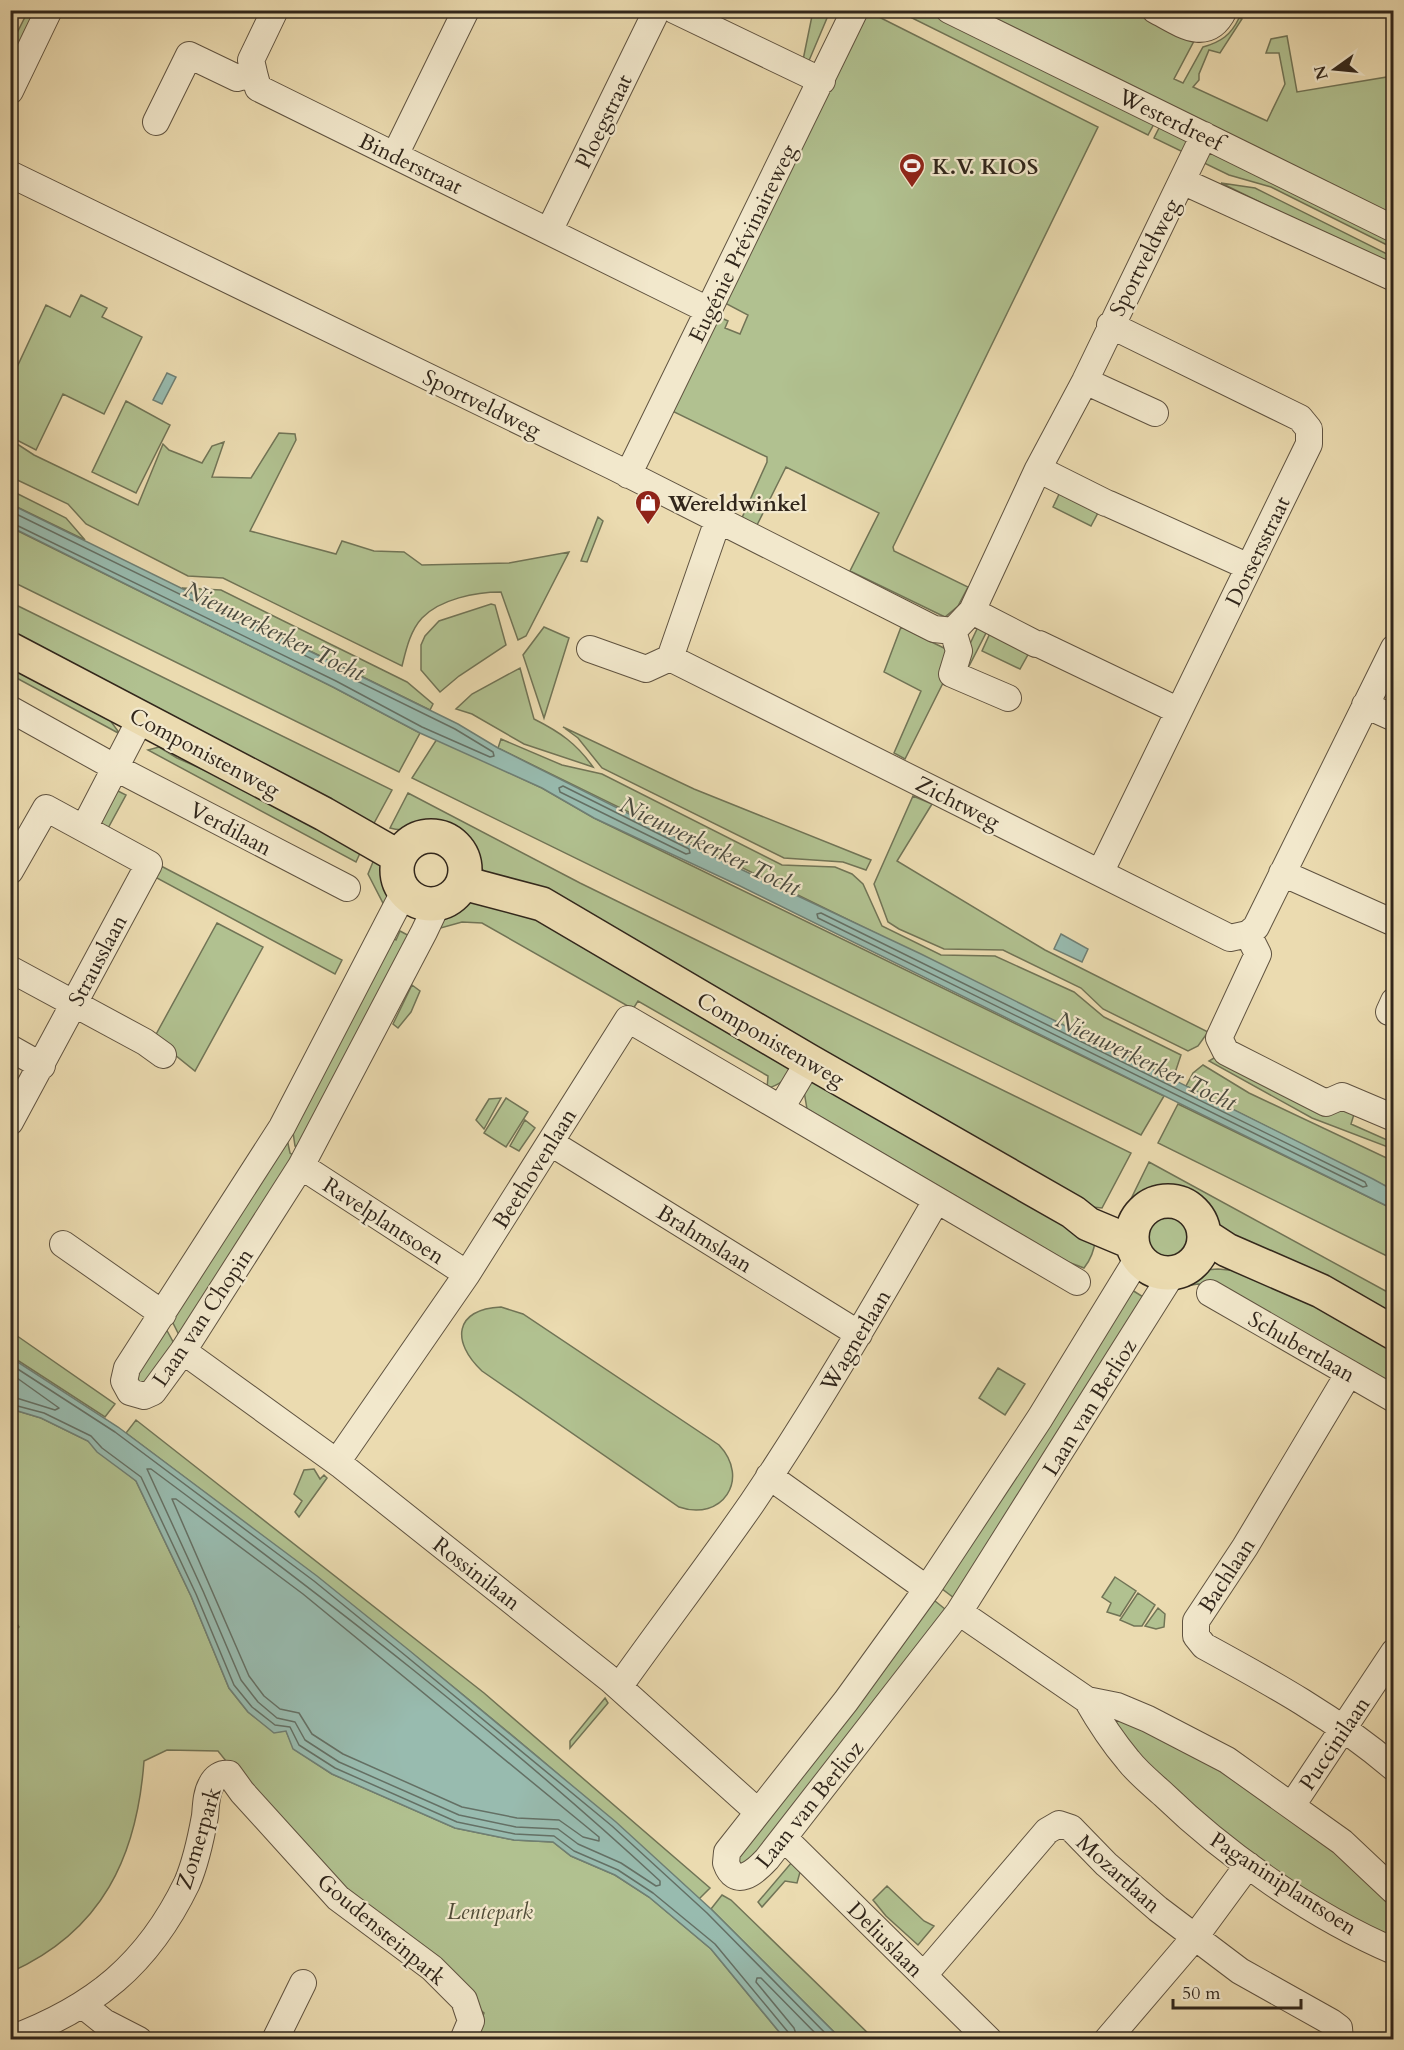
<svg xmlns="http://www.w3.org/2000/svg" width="1404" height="2050" font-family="Cardo,serif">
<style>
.green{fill:#b1c190;stroke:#717456;stroke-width:1.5}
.water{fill:#98bbaf;stroke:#6f7f74;stroke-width:1.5}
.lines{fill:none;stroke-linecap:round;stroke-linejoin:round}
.shore{stroke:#647065;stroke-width:1.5}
.minor-casing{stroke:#605340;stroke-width:28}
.major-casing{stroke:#31261b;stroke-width:36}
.minor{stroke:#f2e8cc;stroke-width:26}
.major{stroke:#ebdbb0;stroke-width:33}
.labels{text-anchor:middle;stroke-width:4.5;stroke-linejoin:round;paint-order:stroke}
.street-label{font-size:22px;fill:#31261b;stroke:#f2e8cc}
.poi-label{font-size:22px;font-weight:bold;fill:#31261b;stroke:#f2e8cc;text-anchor:start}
.park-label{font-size:22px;font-style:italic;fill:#514d38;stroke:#f2e8cc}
.water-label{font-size:24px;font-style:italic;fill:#4b4b40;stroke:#f2e8cc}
</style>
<rect width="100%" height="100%" fill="#ebdbb0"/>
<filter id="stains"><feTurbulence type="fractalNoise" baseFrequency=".00333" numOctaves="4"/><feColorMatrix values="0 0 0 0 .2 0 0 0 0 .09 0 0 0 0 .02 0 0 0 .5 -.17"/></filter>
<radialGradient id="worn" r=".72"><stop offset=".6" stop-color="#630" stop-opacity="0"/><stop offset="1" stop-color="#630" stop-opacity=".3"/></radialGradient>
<path class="green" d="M896 10 925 11 1155 122 1148 135Z
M28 11H39L11 70V45Z
M813 11H830L808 63 803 60Z
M867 11 1098 127 893 547 894 551 968 587 958 606 945 617 850 571 879 513 786 467 756 527 741 520 767 462V457L668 409 715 315 728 321 725 328 740 334 748 315 723 302Z
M967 11H1132L1194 41 1174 79 1183 83 1203 47C1221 42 1231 35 1239 18L1242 19 1220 53 1209 50 1199 74V80L1193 87 1267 121 1285 84 1279 53H1266L1271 39 1287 36 1297 92 1393 76V216Z
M1161 124 1186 139 1188 146 1185 153 1154 138Z
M1213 153 1393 239V248L1271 187 1229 175 1202 162 1206 155Z
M1221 183 1255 188 1393 257V268Z
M81 295 107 308 102 317 142 337 104 414 63 394 36 450 11 437V380L46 305 70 317Z
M126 401 170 425 136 493 92 472Z
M279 433 295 434 296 440 250 531 336 554 342 541 374 551 404 552 422 565 509 563 569 552 526 636 518 640 501 592C476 592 440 599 422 618 410 631 406 650 402 666L223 578 188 576 86 524 68 504 11 477V440L34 455 138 505 163 444 169 450 202 463 212 446 224 442 212 477 251 478Z
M10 490 66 518 85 540 11 504Z
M1061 490 1100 509 1091 526 1053 507Z
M598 517 603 521 587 562 581 561Z
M10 527 333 687 420 733 399 772 11 581Z
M182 588 221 590 407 682 433 704 430 710Z
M10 602 392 790 373 825 11 638Z
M491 604 495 605 506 645 459 676 440 692 421 670V645L425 636 439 621Z
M544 627 569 638 544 718 523 655Z
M901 627 950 651 945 679 905 759 894 753 921 691 884 672Z
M978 627 987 631 967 670 959 667Z
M991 631 1030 651 1020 669 982 651Z
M10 662 107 716 120 734 11 675Z
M520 668 534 719C560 732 577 744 593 767L524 744 472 714 456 709 472 694Z
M563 727 694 789 871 860 866 870 843 862 784 858 602 768 578 738Z
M437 739 542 788 594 818 1164 1096 1141 1135 412 778Z
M501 739 562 765 602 774 782 865 835 867 852 874 863 884 882 926 941 955 995 956 1074 992 1104 1017 1181 1055 1173 1079 498 748Z
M159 747 177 758 306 815 361 851 356 862 148 750Z
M114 789 126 795 107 830 100 823Z
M408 793 580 883 1131 1153 1102 1208 1093 1207C1096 1230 1099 1249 1084 1268L1068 1262 807 1109 804 1091 812 1081 484 871C473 861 472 847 461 836 435 811 416 836 390 828Z
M913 796 932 804 897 861 1045 950 1208 1032 1198 1046 1188 1051 1103 1009 1081 988 1003 950 944 949 899 929 888 922 874 884Z
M375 857C389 871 394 889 385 907L368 874Z
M161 866 342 960 335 974 155 877Z
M477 899 536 916 790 1066C788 1082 778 1084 767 1089L768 1076 638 1001 633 1009 482 923 462 922 430 931C444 913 455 903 477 899Z
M217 923 263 947 195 1071 154 1038Z
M400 931 415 939 303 1151 295 1146 293 1132 387 935 396 940Z
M412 985 420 991 411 1012 398 1028 393 1024Z
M1217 1056 1345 1106 1355 1111 1351 1124 1387 1140 1393 1125V1149L1312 1118 1209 1061Z
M1203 1065 1249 1093 1393 1161V1190L1186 1086 1193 1073Z
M501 1098 484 1129 476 1120 489 1099Z
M506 1098 528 1112 506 1147 484 1133Z
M1178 1104 1393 1209V1259L1158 1143Z
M525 1120 535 1128 519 1151 510 1146Z
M286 1134 290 1153 296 1157 182 1341 169 1315Z
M1149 1162 1393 1295V1319L1246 1244 1210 1220 1200 1203 1184 1192 1165 1188 1152 1190 1128 1205Z
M1147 1236a20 20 0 1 1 40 0a20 20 0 1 1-40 0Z
M1218 1269 1249 1272 1393 1344V1389L1211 1285 1198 1284 1173 1288C1180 1273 1202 1270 1218 1269Z
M1132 1290 1148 1300 958 1601 937 1585Z
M501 1307 523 1314 719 1445C751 1479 722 1522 679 1507L482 1371C451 1342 454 1309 501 1307Z
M165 1327 177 1349 142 1389 132 1373Z
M10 1331 115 1404 105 1417 11 1356Z
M998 1368 1025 1384 1005 1415 979 1398Z
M11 1409 41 1418 88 1441 136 1481 191 1596 229 1688 248 1712 274 1732 286 1731 294 1749 332 1774 455 1828 514 1840 553 1842 571 1856 615 1875 649 1897 711 1949 785 2039H474L484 2013 372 1917 275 1822 218 1751 167 1750 144 1761C137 1857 102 1931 11 1972L10 1636 19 1627 11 1615 10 1593 13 1591 10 1587Z
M136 1420 484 1693 710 1888 699 1899C518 1732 323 1581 126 1433Z
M314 1469 320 1479 324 1475 327 1478 299 1517 295 1512 302 1501 294 1494 304 1470Z
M1115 1577 1136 1591 1120 1616 1107 1612 1111 1603 1102 1597Z
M1138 1593 1155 1605 1142 1626H1134L1120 1620Z
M930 1597 950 1613 757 1862 734 1865 738 1852Z
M1158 1608 1165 1614 1164 1627 1156 1629 1145 1626Z
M605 1698 608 1703 570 1748V1741Z
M1116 1714 1241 1774 1393 1899V1944L1308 1899 1149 1775 1111 1719Z
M792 1862 802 1865 797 1883 785 1881 762 1907 758 1902Z
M887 1886 924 1921 934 1926 918 1945 886 1916 873 1900Z
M722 1895 731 1900 874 2039H841L711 1909Z"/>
<path class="water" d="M167 373 176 377 162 404 153 400Z
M10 504 458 724 498 748 717 858 921 954 1373 1179 1393 1190V1209L740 886 594 818 542 788 420 733 333 687 11 527Z
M1061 934 1088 949 1082 962 1054 949Z
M10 1357 118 1427 317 1576 410 1651 616 1822 711 1909 841 2039H785L711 1949 649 1897 615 1875 571 1856 553 1842 514 1840 455 1828 332 1774 293 1749 286 1731 274 1733 248 1712 229 1688 191 1596 136 1481 97 1452 88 1441 41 1418 11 1409Z"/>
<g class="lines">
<path class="shore" d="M10 511 455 729 493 752 494 756 490 757 422 727 336 681 10 522
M563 786 689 849 690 853 686 854 560 792 559 788Z
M821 913 1365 1182 1367 1186 1363 1187 818 918 817 914Z
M10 1364 115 1432 314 1581 406 1656 612 1826 707 1913 832 2040
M10 1373 59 1408 55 1410 10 1396
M10 1404 44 1413 91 1436 102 1448 141 1477 196 1594 234 1685 252 1707 275 1725 290 1727 299 1745 335 1768 457 1822 515 1834 554 1836 574 1851 618 1870 653 1893 715 1944 788 2032 790 2040
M147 1469H151C326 1599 500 1733 660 1881V1885L656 1886 621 1863 578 1844 558 1829 516 1827 459 1815 339 1762 305 1740 295 1722 277 1718 258 1702 241 1680 203 1591Z
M172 1499H176L303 1594 599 1837V1841L583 1837 559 1820 517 1818 462 1807 343 1754 312 1734 299 1713 280 1709 264 1696 249 1676Z
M798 2040 794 2028 756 1982 757 1978H761L822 2040"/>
<defs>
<path id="minor" d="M674 10 822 81
M949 10 1394 229
M1155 10C1180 23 1207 45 1224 10
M254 73 251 60 275 10
M10 91 49 10
M156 122 189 55 237 78 254 73 258 88 708 310
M395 155 466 10
M10 174 614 467 934 629 953 631 972 611 1038 469 1085 381 1204 135
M1182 181 1394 278
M549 231 657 10
M1085 381 1155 413
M1038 469 1106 503
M628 475 855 10
M1109 504 1249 567
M718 520 670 658 1230 938 1248 934 1258 954 1219 1038 1226 1052 1326 1103 1342 1096 1394 1118
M972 611 1036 644
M953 631 959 651 952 674 1008 698
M1039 644 1179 711
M590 649 646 669 670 658
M1365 705 1394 718
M10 709 116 768 347 888
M84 828 141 718
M10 871 46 808 149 864 10 1122
M1100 873 1309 444V429L1300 418 1110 325
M1282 873 1394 923
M404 892 282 1127 127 1368 124 1381 130 1392 144 1396 153 1392 183 1351 301 1166 424 932 433 913 429 905
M1248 934 1256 927 1394 648
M10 969 145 1042 163 1055
M1389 1012 1394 1001
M10 1048 42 1066
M781 1108 809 1061
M551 1143 859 1334
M301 1166 467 1274
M63 1244 163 1314
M1138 1258 1040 1418 927 1589 846 1701 727 1852 726 1863C735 1889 754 1873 767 1859L959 1612 1172 1274
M1210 1293 1394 1399
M183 1351 342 1466 611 1680 757 1811
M1349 1373 1245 1547 1196 1621V1636L1204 1646C1270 1682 1336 1718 1394 1768
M337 1462 467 1274 628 1019 1077 1282
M769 1476 927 1589
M959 1612 1087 1700 1117 1706 1148 1719 1227 1760 1342 1842 1394 1891
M619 1687C663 1625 709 1565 752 1503 818 1405 877 1303 936 1201
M1087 1700C1099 1721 1112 1741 1128 1760 1138 1773 1152 1784 1164 1795 1226 1855 1314 1917 1394 1951
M1293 1804 1394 1652
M784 1838 989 2040
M924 1975 1047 1831 1059 1824 1071 1828 1106 1864 1158 1909 1240 1971 1331 2022 1339 2028 1340 2040
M84 2006 104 2022 139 2040
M10 2039C94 2008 148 1964 187 1883 196 1862 201 1838 205 1816 206 1806 206 1794 211 1785 215 1777 221 1773 229 1774L242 1792 338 1898 432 1968 464 2000 471 2021 463 2040
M275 2040 303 1983
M1107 2040 1195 1937 1248 1865"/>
<path id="major" d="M10 649 324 814 399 857
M397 870a34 34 0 1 1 68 0a34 34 0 1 1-68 0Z
M463 883 542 904 809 1061 1073 1212 1088 1224 1131 1242
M1132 1237a36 36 0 1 1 72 0a36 36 0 1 1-72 0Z
M1204 1235 1227 1250 1321 1291 1394 1333"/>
</defs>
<use href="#minor" class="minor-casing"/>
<use href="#major" class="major-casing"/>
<use href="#minor" class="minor"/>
<use href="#major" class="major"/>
</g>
<defs>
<symbol id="stadium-pin" viewBox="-11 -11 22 30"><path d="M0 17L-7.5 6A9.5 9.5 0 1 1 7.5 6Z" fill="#8f2418" stroke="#f2e8cc"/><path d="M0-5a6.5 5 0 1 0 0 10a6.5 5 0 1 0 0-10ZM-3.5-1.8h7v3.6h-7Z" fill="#fff"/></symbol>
<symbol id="shop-pin" viewBox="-11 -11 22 30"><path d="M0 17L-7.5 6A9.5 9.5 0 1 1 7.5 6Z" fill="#8f2418" stroke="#f2e8cc"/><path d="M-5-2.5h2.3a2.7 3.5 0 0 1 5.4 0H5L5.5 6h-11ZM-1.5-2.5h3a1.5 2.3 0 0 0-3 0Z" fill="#fff"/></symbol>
</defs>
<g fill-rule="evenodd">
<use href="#stadium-pin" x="897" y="151" width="30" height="40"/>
<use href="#shop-pin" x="633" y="488" width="30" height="40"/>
</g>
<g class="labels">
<g class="street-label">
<text transform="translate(1171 119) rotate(26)" y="8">Westerdreef</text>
<text transform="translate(603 121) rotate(-64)" y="8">Ploegstraat</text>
<text transform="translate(411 163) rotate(26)" y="8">Binderstraat</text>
<text transform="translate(742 243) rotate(-64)" y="8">Eugénie Prévinaireweg</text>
<text transform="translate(1144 257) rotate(-63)" y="8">Sportveldweg</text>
<text transform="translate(482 403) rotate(26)" y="8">Sportveldweg</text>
<text transform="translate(1257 551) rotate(-64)" y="8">Dorsersstraat</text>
<text transform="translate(205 752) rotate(28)" y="8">Componistenweg</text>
<text transform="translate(958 802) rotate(27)" y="8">Zichtweg</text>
<text transform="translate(231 828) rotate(28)" y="8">Verdilaan</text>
<text transform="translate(97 960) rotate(-62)" y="8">Strausslaan</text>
<text transform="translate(771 1039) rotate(30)" y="8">Componistenweg</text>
<text transform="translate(534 1168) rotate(-58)" y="8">Beethovenlaan</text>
<text transform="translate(384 1220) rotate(33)" y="8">Ravelplantsoen</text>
<text transform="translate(705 1238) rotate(32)" y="8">Brahmslaan</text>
<text transform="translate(202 1317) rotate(-56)" y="8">Laan van Chopin</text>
<text transform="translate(855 1340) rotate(-59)" y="8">Wagnerlaan</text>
<text transform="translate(1302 1346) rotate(30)" y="8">Schubertlaan</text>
<text transform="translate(1089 1407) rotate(-58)" y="8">Laan van Berlioz</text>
<text transform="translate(477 1573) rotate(38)" y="8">Rossinilaan</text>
<text transform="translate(1226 1575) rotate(-57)" y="8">Bachlaan</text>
<text transform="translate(1334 1743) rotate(-56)" y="8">Puccinilaan</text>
<text transform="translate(809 1804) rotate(-51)" y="8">Laan van Berlioz</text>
<text transform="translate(198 1838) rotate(-73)" y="8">Zomerpark</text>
<text transform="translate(1119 1873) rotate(42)" y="8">Mozartlaan</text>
<text transform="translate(1284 1883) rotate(33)" y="8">Paganiniplantsoen</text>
<text transform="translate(382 1929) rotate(40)" y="8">Goudensteinpark</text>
<text transform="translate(886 1939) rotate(45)" y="8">Deliuslaan</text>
</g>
<g class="poi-label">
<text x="932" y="174">K.V. KIOS</text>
<text x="668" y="511">Wereldwinkel</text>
</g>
<g class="park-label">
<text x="490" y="1919">Lentepark</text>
</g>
<g class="water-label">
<text transform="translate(274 631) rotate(26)" y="8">Nieuwerkerker Tocht</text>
<text transform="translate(710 846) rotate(26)" y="8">Nieuwerkerker Tocht</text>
<text transform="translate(1146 1061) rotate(26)" y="8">Nieuwerkerker Tocht</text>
</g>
</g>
<rect width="1404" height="2050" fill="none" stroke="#ebdbb0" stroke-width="36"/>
<rect x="12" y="12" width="1380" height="2026" fill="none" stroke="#31261b" stroke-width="3"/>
<rect x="18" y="18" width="1368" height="2014" fill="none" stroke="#31261b" stroke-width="1.5"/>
<g transform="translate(1335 69) rotate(255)" stroke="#f2e8cc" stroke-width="4.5" paint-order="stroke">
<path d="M0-4.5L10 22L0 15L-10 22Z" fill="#31261b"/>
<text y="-9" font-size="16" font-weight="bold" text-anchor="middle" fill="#31261b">N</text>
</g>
<path d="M1173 1999v9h128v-9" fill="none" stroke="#31261b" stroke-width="3"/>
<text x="1182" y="1999" font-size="18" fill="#31261b" stroke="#f2e8cc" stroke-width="4.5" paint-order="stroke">50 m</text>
<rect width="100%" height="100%" filter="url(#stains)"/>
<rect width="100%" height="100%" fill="url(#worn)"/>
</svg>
